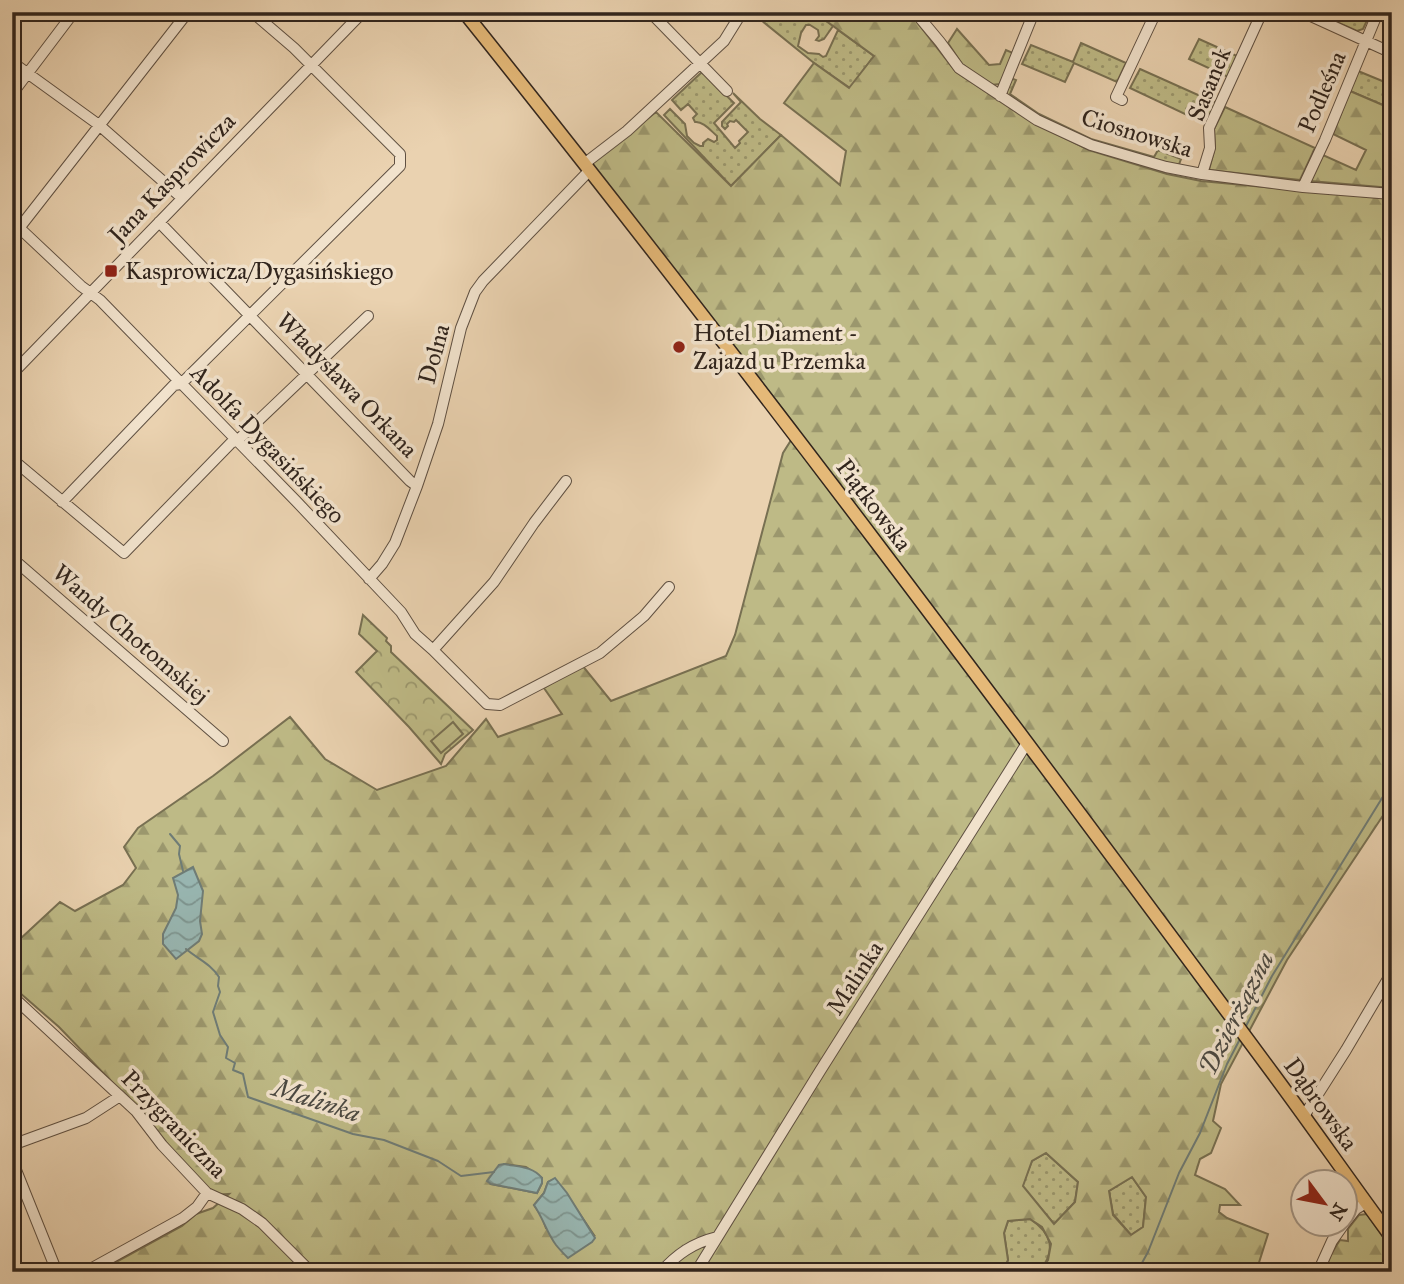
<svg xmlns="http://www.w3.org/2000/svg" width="1404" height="1284" font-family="'IM FELL Great Primer',serif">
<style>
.grass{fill:url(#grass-dots);stroke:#787052;stroke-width:2}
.forest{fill:url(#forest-firs);stroke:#787052;stroke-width:2;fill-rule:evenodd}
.park{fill:url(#park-crowns);stroke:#787052;stroke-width:2}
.garden{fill:#beba86;stroke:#787052;stroke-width:2}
.water{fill:url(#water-waves);stroke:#6f7c76;stroke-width:2}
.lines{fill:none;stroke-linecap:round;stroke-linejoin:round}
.stream{stroke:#6f7c76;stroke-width:2}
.minor-casing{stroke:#5f5042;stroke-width:12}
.major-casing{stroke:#31251d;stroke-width:15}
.minor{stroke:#f1e2cc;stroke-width:10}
.major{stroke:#e5b978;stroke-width:12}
.poi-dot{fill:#8f2418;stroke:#f1e2cc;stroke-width:2.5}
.labels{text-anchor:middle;stroke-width:7;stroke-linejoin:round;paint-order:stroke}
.street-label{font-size:24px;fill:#31251d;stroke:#f1e2cc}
.poi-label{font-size:24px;fill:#31251d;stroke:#f1e2cc;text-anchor:start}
.water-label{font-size:26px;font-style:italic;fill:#4b4942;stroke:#f1e2cc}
</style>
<defs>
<pattern id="grass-dots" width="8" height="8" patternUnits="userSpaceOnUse" patternTransform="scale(1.75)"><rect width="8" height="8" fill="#beba86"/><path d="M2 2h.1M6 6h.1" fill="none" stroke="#9b976d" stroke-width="1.8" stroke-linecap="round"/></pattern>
<pattern id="forest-firs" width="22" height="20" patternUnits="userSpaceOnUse" patternTransform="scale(1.75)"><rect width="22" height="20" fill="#beba86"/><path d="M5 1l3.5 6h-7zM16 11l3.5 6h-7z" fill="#9b976d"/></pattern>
<pattern id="park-crowns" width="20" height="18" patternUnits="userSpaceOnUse" patternTransform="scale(1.75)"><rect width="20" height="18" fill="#beba86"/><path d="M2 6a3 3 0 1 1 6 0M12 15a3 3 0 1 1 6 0" fill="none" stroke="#9b976d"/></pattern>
<pattern id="water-waves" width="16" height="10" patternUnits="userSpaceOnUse" patternTransform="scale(1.75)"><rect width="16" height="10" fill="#98b6b1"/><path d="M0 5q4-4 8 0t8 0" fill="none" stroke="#7d948f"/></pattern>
</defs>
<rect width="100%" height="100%" fill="#ead2b0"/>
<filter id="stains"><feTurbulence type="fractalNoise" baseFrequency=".00286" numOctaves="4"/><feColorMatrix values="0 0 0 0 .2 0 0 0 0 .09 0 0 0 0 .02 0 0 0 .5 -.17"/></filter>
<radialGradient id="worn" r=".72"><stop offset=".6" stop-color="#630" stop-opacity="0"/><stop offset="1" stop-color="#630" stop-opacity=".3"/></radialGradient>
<path class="grass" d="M751 12H814L833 26 824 39 819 41 816 40 819 36 818 30 810 25H806L801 33 798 46 808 53 819 54 823 57 826 56 838 30 874 56 850 88 814 63Z
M1314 12H1371L1363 29 1357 31Z
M1199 39 1237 56 1228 77 1189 59Z
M1081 43 1126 63 1117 82 1074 63 1065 82 1022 64 1031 45 1073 62Z
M1140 69 1216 103 1206 124 1130 88Z
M1358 71 1392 85V109L1350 91Z
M702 72 734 103 714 123 735 148 740 143 739 141 748 132 736 120 734 122 730 121 727 124 728 126 725 129 722 126V122L741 102 733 93 760 119 781 135 731 186 664 115 670 109 685 124 687 136 694 143 700 146H703V143L708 139 714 142 717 140V136C711 131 703 121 695 122L693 118 697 114 688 104 681 110 672 100Z
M1013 79 1016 80 1010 94 1039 114 1091 139 1154 157 1158 150 1181 159 1178 167 1092 142 1038 117 1007 95 1006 91 1010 80Z
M1046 1153 1078 1182 1075 1202 1054 1224 1022 1186 1032 1161Z
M1132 1177 1146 1197 1143 1227 1131 1235 1113 1214 1109 1191Z
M1030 1219C1053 1234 1056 1251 1039 1272H1002L1008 1260 1004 1233 1008 1221Z"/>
<path class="forest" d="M814 12H909L956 72 1034 123 1089 150 1167 174 1201 181 1392 199V802L1287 960 1221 1084 1213 1121 1221 1128 1211 1153 1200 1159 1195 1175 1225 1189 1240 1205H1220L1219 1212 1227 1218 1268 1234 1256 1272H1039L1048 1260 1051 1244 1042 1227 1030 1219 1008 1221 1004 1233 1008 1260 1002 1272H98L182 1226 196 1214 213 1208 229 1194 211 1195 134 1105 59 1027 12 986V942L19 940 60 902 75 911 123 885 136 868 124 847 138 828 213 776 290 717 325 759 377 790 446 766 486 719 498 737 562 714 544 688 582 665 611 701 726 656 735 635 783 453 798 429 591 163 656 112 731 186 781 135 840 185 846 151 784 103 814 63 849 88 874 56ZM1046 1153 1078 1182 1075 1202 1054 1224 1023 1186 1032 1161ZM504 1164 526 1167 542 1178V1183L537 1193 491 1184ZM1132 1177 1146 1197 1143 1227 1131 1235 1113 1215 1109 1191ZM555 1179C569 1197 581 1216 594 1235L546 1228 542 1217 534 1205 544 1193 548 1182Z
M957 29 989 65 1000 64 1006 50 1013 53 1000 84 991 85 962 64 948 43Z
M1350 91 1392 109V188L1310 181 1323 155 1356 170 1366 150 1333 134Z
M1225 107 1315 148 1300 180 1209 170 1215 147 1214 129Z
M1367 1214 1392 1250 1382 1272H1324L1331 1254 1340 1240 1348 1241V1229L1359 1215Z"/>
<path class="park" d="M363 615 387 638 386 641 391 646V652L473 730 445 754 441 764 409 727 356 672 377 651 359 634Z"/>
<path class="garden" d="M453 722 463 734 441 753 431 741Z"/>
<path class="water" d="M193 867 203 891 200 921 202 934 199 941 176 959 163 944V934L176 908 178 895 173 878Z
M504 1164C518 1167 532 1166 542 1178V1183L537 1193 491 1184 487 1181 499 1165Z
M555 1178 567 1193 595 1238 592 1242 568 1258C564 1254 560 1250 556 1245 547 1233 543 1218 534 1205L544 1193 548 1182Z"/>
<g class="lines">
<path class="stream" d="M170 834 180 846 179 854 183 871
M186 949C198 959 211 964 219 977L218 986 220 992 213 1012 220 1035 228 1047 226 1058 235 1063 233 1070 243 1074 248 1097 353 1134 384 1140 438 1161 461 1176 494 1172
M1245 1028 1272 976 1392 782
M1137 1272 1148 1252 1179 1173 1200 1133 1227 1064 1240 1039"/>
<defs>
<path id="minor" d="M650 12 727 91
M915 12 940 42 959 68 1037 120 1091 145 1166 167 1202 174 1303 187 1392 194
M1302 12 1392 53
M12 62 99 125 182 198
M12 94 74 12
M1000 96 1034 12
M1122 100 1116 97 1156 12
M584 164 627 131 724 41 742 12
M1202 174 1210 148 1209 128 1262 12
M1303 187 1325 140 1378 12
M12 221 81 286 100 300 296 501 401 612 415 634 433 650 487 704 500 705 600 653 644 616 669 587
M159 222 410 481 417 486
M20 227 188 12
M12 374 363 12
M12 459 124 553 231 443 239 439 368 316
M62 502 174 385 181 384 184 381 400 166V154L294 48 252 12
M12 558 223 741
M369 579 382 564 395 543 417 486 438 424 461 328 475 292 483 281 589 171
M433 650 494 582 534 523 566 481
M12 996 136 1111 162 1145 207 1193 242 1209 262 1223 311 1272
M1304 1116 1346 1050 1392 972
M12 1145 86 1118 120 1096
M12 1160 57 1272
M1344 1224 1356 1209 1366 1203
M85 1272 183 1218 197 1207 207 1193
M661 1272C677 1254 693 1243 717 1237
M696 1272 820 1071 1027 743
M1318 1272 1332 1241 1344 1224"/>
<path id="major" d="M464 12C743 360 1009 717 1274 1075 1314 1129 1352 1184 1392 1238"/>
</defs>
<use href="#minor" class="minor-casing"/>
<use href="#major" class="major-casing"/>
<use href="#minor" class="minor"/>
<use href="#major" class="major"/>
</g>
<g class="poi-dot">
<rect x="104" y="264" width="14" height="14" rx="3.5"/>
<circle cx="679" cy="347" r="7"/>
</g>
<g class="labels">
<g class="street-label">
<text transform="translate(1209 84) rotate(-68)" y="8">Sasanek</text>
<text transform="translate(1322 92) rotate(-67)" y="8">Podleśna</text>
<text transform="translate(1137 133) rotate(17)" y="8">Ciosnowska</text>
<text transform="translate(172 178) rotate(-46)" y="8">Jana Kasprowicza</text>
<text transform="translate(434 354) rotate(-75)" y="8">Dolna</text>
<text transform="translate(347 385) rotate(46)" y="8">Władysława Orkana</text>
<text transform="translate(268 444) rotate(46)" y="8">Adolfa Dygasińskiego</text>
<text transform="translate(874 505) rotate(53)" y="8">Piątkowska</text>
<text transform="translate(131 634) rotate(41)" y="8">Wandy Chotomskiej</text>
<text transform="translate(855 978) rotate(-57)" y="8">Malinka</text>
<text transform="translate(1321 1104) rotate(54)" y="8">Dąbrowska</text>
<text transform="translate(174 1124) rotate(46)" y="8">Przygraniczna</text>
</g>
<g class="poi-label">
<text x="125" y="279">Kasprowicza/Dygasińskiego</text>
<text x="693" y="341">Hotel Diament -<tspan x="693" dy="28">Zajazd u Przemka</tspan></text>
</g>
<g class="water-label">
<text transform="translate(1236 1013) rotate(-63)" y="9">Dzierżązna</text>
<text transform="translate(317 1100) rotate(18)" y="9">Malinka</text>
</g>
</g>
<rect width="1404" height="1284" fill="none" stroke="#ead2b0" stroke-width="42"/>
<rect x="14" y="14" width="1376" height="1256" fill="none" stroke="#31251d" stroke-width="3.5"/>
<rect x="21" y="21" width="1362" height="1242" fill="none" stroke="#31251d" stroke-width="2"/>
<g transform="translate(1324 1203) rotate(122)"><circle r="33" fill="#f1e2cc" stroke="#a49686" stroke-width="2"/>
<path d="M0-5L12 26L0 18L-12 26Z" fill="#8f2418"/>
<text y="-10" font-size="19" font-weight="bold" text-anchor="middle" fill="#31251d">N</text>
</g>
<rect width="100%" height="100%" filter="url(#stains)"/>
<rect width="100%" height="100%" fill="url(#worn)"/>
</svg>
